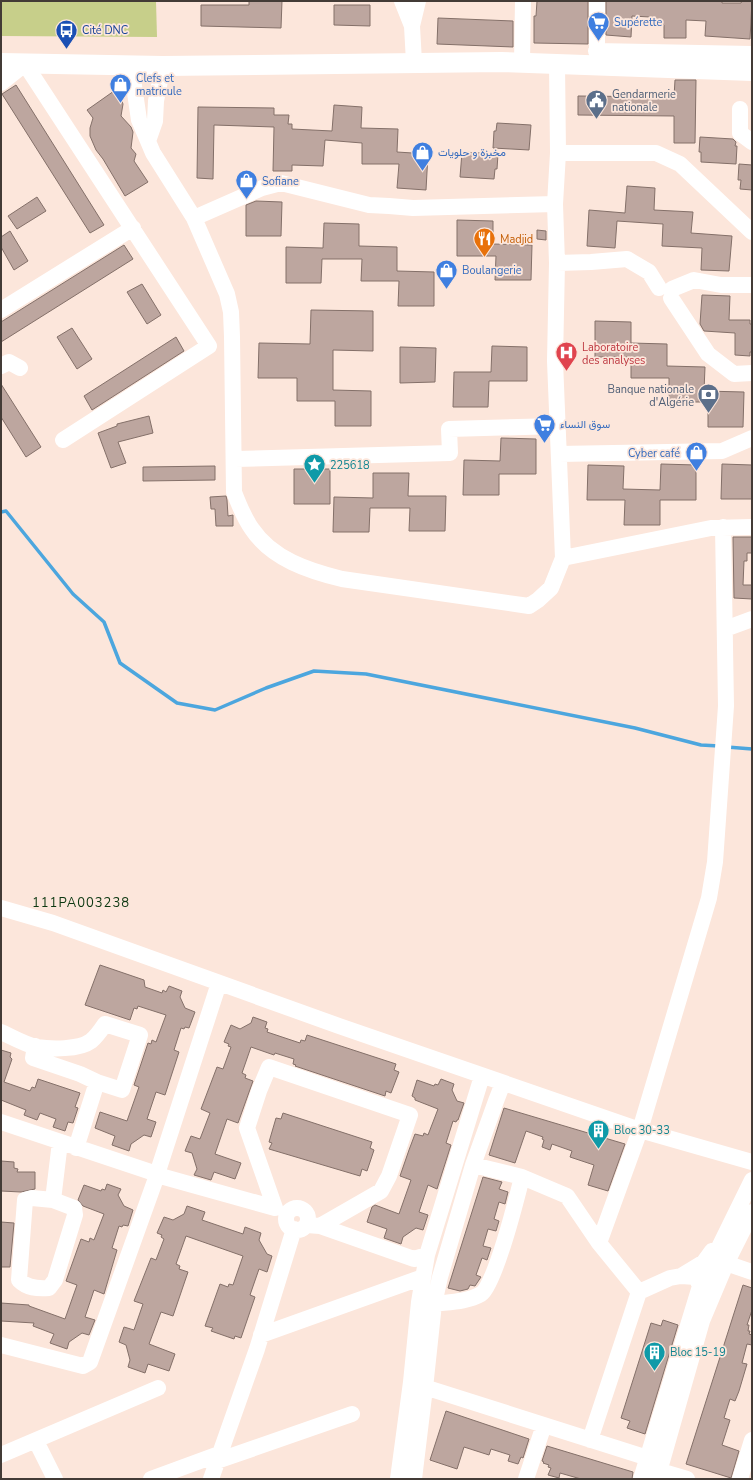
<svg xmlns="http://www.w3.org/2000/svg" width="753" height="1480" font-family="'Nunito Sans',Vazirmatn,sans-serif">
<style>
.green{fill:#c7cf8a}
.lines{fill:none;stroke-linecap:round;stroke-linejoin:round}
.stream{stroke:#4ca6de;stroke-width:3.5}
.building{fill:#bda69f;stroke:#847069}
.minor{stroke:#fff;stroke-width:16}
.major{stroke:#fff;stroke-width:20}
.labels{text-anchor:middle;stroke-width:3.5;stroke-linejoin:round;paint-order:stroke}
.shop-label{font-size:11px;fill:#366cbe;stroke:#fce6db;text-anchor:start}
.transit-label{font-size:11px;fill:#164399;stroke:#fce6db;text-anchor:start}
.service-label{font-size:11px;fill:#4e5e75;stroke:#fce6db;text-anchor:start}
.food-label{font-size:11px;fill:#c56008;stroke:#fce6db;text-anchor:start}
.health-label{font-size:11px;fill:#be3a42;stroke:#fce6db;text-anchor:start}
.culture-label{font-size:11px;fill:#0d838f;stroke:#fce6db;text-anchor:start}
.quarter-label{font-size:13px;letter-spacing:1px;fill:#0c3811;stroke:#fce6db}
</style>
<rect width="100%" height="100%" fill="#fce6db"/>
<path class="green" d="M1 1H156L157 37 1 36Z"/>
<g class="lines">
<path class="stream" d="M1 512 6 511 73 594 104 622 120 663 177 703 215 710 266 688 314 671 366 674 635 728 701 745 719 746
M727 747 752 749"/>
</g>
<path class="building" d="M249 1H282L281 28 201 26V5H249Z
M537 1H588V44L534 43V16H536Z
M606 1H722V3H741L742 1H752L750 39 705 36 706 21 686 20V38H664V25H651L650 17 632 16 631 37 606 35Z
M334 5H370V26L334 25Z
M438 18 513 21V47L437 44Z
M675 80H696L695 143H674V116L578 115V96L674 97Z
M16 85 104 225 90 233 2 94Z
M114 91 121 99 123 104 121 116 131 127 133 132 131 148 136 154 134 161 148 182 125 196 103 159 96 150 90 136V128L93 118 87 110Z
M334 105 362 107 361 128 398 129 397 152 428 154 426 190 397 188 399 164H362V143L325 140 323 166 292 165V171H273L274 127 214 125 213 179 197 178 198 107 274 108V115H289L288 124H292V129L332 131Z
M497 123 531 125 529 150 493 148 494 131H496Z
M700 137 733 139 736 142 735 146H737L736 164 701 162V152H699Z
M462 152 498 154 497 169H495L494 179 460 177Z
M739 164 752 165V190L740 189 741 180H738Z
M627 186 655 188 654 210 693 212 691 233 732 236 729 271 701 270 702 248 662 246 663 224 617 221 615 248 587 246 589 210 625 213Z
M37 197 46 211 17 229 8 216Z
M256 201 282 202 281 236H246V205Z
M457 220 493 221V244L532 245 531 280H495L496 256H457Z
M324 223 359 224V246L397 247V271L434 272V306H398L399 281H361L362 259H322L321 283H286V247L323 248Z
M537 230 546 231V240L537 239Z
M10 231 28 261 14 270 1 247V237Z
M124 245 133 259 1 342V322Z
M142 284 161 315 147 324 127 292Z
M702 295 730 296 729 320H750V324H752V352H750V356L735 355V333L704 331 700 324Z
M311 310 373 311V351L333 350V390L371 391V426H335V401H297V378H258L259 343 310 344Z
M595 321 631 322V343L667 344V366L705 367 704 391 744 392 743 427H708V402H669V378H631V357H595Z
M72 328 92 359 77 369 57 337Z
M176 337 184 351 92 410 84 396Z
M492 346 527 347V381H489L488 407H453L454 372H491Z
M400 347 436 348 435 382 400 383Z
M1 384 41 447 26 457 1 417Z
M149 416 153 433 118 442 126 463 111 468 98 433 117 426V424Z
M501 438 536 439V474H499V495H463L464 460 500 461Z
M661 464 696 465V500H660V525H624L625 500H587L588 465 624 466 623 489 660 490Z
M722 464 752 465V499H721Z
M215 466V480L143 481V467Z
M294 469H330V504H294Z
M373 473H409L408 496H446L445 531H409L410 508H370L369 532H333L334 497 373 498Z
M226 496 227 500 228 516 233 515V526H216L215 509H211L210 497Z
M733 537H752V553H747V561H744L743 585H752V599L734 598Z
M100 965 144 980 145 987 162 993 163 990 166 992 169 986 182 991 180 997 185 1008 195 1012 189 1028 185 1027 184 1029 181 1028 174 1050 179 1052 165 1095 156 1092 147 1119 156 1122 151 1137 144 1135 131 1144 129 1151 112 1145 115 1136 95 1128 100 1112 127 1121 139 1087 134 1085 148 1043 151 1044 152 1040 156 1042 166 1015 138 1006 137 1009 134 1008 130 1020 85 1005Z
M253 1017 267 1022 265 1028 268 1029 267 1032 300 1043 301 1040 305 1041 307 1035 396 1064 394 1070 399 1072 391 1093 386 1091 385 1096 295 1066 296 1065 293 1064 294 1059 275 1053 274 1055 251 1047 242 1073 246 1075 245 1078 253 1081 238 1123 227 1119 215 1154 241 1163 235 1179 214 1172 211 1180 194 1175 197 1169 192 1153 185 1151 191 1136 200 1139 210 1113 201 1109 217 1067 223 1069 231 1047 228 1046 229 1044 224 1042 231 1025 240 1029 251 1023Z
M1 1050 11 1053 10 1057 12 1059 4 1082 30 1091 32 1087 35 1088 38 1079 80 1093 75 1107 78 1108 73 1123 68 1122 65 1131 53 1127 56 1119 40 1113 37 1120 24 1115 26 1110 1 1100Z
M441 1079 454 1084 452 1090 457 1101 464 1103 458 1120H457L456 1122 453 1121 446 1143 451 1145 437 1189 428 1185 419 1212 428 1215 423 1230 416 1228 403 1237 401 1244 384 1238 387 1229 367 1222 372 1207 375 1205 399 1214 411 1180 400 1176 409 1150 415 1134 423 1136 424 1133 428 1135 438 1109 415 1100V1098L412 1096 417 1080 434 1086 435 1084 438 1085Z
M504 1108 625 1144 608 1191 588 1185 594 1165 570 1157 572 1151 552 1144 550 1150 542 1147 544 1140 542 1139 543 1137 526 1131 515 1163 489 1155Z
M283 1113 372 1142 370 1148 374 1150 367 1171 362 1169 360 1176 269 1149 272 1143 269 1142 276 1118 281 1119Z
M1 1161 14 1162V1168L18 1169 17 1172H35V1189L21 1192 1 1191Z
M483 1177 502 1182 499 1189 508 1192 505 1204 499 1202 494 1219 499 1221 496 1231 488 1229 483 1246 491 1248 487 1260 482 1258 476 1275 481 1277 475 1286 470 1285 468 1289 460 1291 448 1288Z
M107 1184 121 1189 118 1195 124 1206 133 1210 128 1226 123 1225 122 1227 119 1226 112 1248 117 1250 104 1294 94 1290 85 1317 95 1320 89 1335 82 1333 69 1342 67 1349 50 1343 54 1334 33 1326 34 1323 1 1321V1303L29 1305V1306L65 1319 77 1285 66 1281 81 1239 89 1242 90 1238 94 1240 104 1214 83 1206 78 1200 84 1185 101 1191 102 1189 105 1190Z
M187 1206 205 1212 202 1220 243 1234 245 1227 261 1233 259 1240 267 1254 272 1256 267 1272 259 1269 250 1295 255 1297 241 1338 235 1336 234 1339 211 1331 213 1328 205 1326 220 1284 228 1287 229 1284 233 1285 243 1256 186 1236 176 1264 180 1266 179 1269 188 1272 173 1316 161 1312 149 1344 175 1354 169 1371 148 1364 145 1373 128 1367 130 1360 126 1345 119 1342 124 1327 134 1330 143 1304 134 1301 151 1258 156 1260 164 1239 161 1237 162 1235 157 1233 164 1217 173 1220 184 1214Z
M1 1222 14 1223 10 1267H1Z
M743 1285 752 1288V1310L747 1325H749L748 1331H750L749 1334 752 1335V1345L747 1344 742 1363 747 1364 739 1391 735 1401 730 1399 724 1418 730 1420 722 1445 739 1451 731 1478 686 1464Z
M663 1320 678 1325 645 1434 627 1428 630 1421 621 1418 651 1323 661 1326Z
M446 1411 529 1439 523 1458 521 1457 518 1464 508 1461 510 1455 491 1449 489 1455 464 1447 457 1469 430 1460Z
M547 1446 633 1472 632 1479H581L560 1473 559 1478 548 1475 551 1468 548 1467 549 1465 543 1463 544 1462 542 1461Z"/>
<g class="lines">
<path class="minor" d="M402 1 412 26 414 62
M412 26 418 1
M596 51 752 54
M597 62V1
M522 63 523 1
M131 65 139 120 153 153 194 218 227 294 231 312 232 337 234 492C239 505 244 518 252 529 272 559 309 571 342 579L529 606 538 600 551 588 563 558 555 361 557 263 555 204 558 153 557 64
M1 83 25 64 209 346 63 440
M740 109V133L752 142
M148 141 155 121 156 101 163 66
M558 153H656L680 164 752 232
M194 218 262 188 281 183 369 205 389 206 413 208 555 204
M557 263 591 262 627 259 649 272 659 288
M672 289 694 280 721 285H752
M671 298 708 354 734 374 752 373
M1 310 133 228
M1 366 9 362 20 368
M559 454 722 451 752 438
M235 459 450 453 449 429 558 426
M563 558 711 528 752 527
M725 629 752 619
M1 908 53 923 339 1026 640 1130 752 1162
M1 1032C12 1037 24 1044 36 1047 51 1049 79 1050 91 1041 97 1036 101 1030 105 1024L140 1035 122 1090 97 1082 76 1148
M35 1046 33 1058 80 1074 97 1082
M1 1122 151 1172
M473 1165 522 1177
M159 1168 219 983
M164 1177 275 1208 247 1128 259 1091 269 1067 410 1115 389 1176 381 1191 320 1226
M53 1200 32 1198 25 1200 19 1280C27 1288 37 1289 49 1288L55 1280 75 1215 74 1208 53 1200 60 1142
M286 1219a11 11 0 1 1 22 0a11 11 0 1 1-22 0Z
M307 1225 320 1226 414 1259 427 1255
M599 1243 640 1130 704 915 709 898 715 862 726 706 723 527
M717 1260 752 1272
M700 1286 696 1277 681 1276 704 1262 712 1251
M639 1292 670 1278 681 1276
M434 1304C449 1302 467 1302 481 1294 495 1286 517 1197 522 1177L567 1196 599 1243 639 1292 590 1440
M261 1335 423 1277
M1 1345 83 1366 90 1362 155 1181
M415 1384 648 1458
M36 1441 55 1479
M1 1455 158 1388
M217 1461 352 1414
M660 1471 687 1479
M151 1479 219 1454
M211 1479 257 1349 294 1229
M398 1479 411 1382 419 1302 427 1255 482 1076
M414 1479 425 1388 434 1304 440 1277 473 1165 496 1101 503 1083
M526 1479 544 1425
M641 1479 700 1286 752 1180
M657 1479 702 1321 726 1264 752 1212
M740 1479 752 1440"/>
<path class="major" d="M1 63 163 66 501 62 752 71"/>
</g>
<defs>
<symbol id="supermarket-pin" viewBox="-11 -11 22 30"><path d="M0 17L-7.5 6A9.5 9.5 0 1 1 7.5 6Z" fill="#3f7fe0" stroke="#fce6db"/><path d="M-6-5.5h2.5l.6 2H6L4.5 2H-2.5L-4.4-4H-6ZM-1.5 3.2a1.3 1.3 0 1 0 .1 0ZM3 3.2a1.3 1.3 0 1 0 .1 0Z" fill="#fff"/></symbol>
<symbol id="bus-pin" viewBox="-11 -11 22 30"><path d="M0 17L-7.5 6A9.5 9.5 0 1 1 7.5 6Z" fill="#1a4fb4" stroke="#fce6db"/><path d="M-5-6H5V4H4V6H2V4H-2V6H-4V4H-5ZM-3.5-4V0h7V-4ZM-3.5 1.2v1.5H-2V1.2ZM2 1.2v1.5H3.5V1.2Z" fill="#fff"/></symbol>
<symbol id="shop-pin" viewBox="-11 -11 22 30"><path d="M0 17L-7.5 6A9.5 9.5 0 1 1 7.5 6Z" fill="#3f7fe0" stroke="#fce6db"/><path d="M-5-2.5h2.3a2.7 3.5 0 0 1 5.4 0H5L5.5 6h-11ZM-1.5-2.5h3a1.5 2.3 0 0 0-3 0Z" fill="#fff"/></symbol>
<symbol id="civic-pin" viewBox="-11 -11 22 30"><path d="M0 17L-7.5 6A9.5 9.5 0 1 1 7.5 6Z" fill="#5c6f8a" stroke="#fce6db"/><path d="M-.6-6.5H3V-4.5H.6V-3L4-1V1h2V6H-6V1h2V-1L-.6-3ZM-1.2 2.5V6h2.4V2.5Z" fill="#fff"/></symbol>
<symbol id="restaurant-pin" viewBox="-11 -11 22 30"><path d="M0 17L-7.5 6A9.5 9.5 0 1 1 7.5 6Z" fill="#e8710a" stroke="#fce6db"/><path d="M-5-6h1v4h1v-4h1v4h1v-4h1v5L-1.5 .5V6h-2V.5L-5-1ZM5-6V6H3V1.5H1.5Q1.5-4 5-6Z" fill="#fff"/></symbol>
<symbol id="hospital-pin" viewBox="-11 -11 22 30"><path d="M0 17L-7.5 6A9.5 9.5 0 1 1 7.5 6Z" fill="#e0444e" stroke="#fce6db"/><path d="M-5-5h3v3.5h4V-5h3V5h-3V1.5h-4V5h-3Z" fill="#fff"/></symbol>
<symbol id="bank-pin" viewBox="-11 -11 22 30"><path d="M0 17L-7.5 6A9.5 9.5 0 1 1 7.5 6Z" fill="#5c6f8a" stroke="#fce6db"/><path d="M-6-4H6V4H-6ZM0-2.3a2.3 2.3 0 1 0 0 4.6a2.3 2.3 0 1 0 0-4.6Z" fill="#fff"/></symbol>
<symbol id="sight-pin" viewBox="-11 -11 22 30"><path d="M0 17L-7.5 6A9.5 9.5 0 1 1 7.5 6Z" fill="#0f9aa8" stroke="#fce6db"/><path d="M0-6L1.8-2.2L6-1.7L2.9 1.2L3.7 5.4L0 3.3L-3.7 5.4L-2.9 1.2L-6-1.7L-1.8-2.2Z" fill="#fff"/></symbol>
<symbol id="building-pin" viewBox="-11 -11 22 30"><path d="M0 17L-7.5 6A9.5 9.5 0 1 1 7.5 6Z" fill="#0f9aa8" stroke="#fce6db"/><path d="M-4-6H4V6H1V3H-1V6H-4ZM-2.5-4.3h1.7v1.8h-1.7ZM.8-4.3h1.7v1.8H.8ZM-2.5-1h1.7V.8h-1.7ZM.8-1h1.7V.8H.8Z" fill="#fff"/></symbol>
</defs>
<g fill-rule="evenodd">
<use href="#supermarket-pin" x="586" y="10" width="25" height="34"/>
<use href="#bus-pin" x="54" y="18" width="25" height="34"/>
<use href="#shop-pin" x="108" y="72" width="25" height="34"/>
<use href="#civic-pin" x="584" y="88" width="25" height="34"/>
<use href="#shop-pin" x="410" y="140" width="25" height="34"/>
<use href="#shop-pin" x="234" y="168" width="25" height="34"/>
<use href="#restaurant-pin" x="472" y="226" width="25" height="34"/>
<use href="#shop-pin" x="434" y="258" width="25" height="34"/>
<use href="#hospital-pin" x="554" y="340" width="25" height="34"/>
<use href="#bank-pin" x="696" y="382" width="25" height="34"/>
<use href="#supermarket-pin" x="532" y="412" width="25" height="34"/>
<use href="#shop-pin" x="684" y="440" width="25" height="34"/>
<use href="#sight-pin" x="302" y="452" width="25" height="34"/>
<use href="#building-pin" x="586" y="1118" width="25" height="34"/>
<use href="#building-pin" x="642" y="1340" width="25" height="34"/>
</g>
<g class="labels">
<g class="shop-label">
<text x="614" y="26">Supérette</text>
<text x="136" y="82">Clefs et<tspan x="136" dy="13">matricule</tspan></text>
<text x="438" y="156">مخبزة و حلويات</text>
<text x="262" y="185">Sofiane</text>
<text x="462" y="274">Boulangerie</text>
<text x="560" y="428">سوق النساء</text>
<text x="680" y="457" text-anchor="end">Cyber café</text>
</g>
<g class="transit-label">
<text x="82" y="34">Cité DNC</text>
</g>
<g class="service-label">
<text x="612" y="98">Gendarmerie<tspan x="612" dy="13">nationale</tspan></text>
<text x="694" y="393" text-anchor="end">Banque nationale<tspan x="694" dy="13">d'Algérie</tspan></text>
</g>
<g class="food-label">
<text x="500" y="243">Madjid</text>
</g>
<g class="health-label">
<text x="582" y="351">Laboratoire<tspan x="582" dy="13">des analyses</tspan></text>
</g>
<g class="culture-label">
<text x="330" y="469">225618</text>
<text x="614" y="1134">Bloc 30-33</text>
<text x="670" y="1356">Bloc 15-19</text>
</g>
<g class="quarter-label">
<text x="81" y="907">111PA003238</text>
</g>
</g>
<rect width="753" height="1480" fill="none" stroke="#433b36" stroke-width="4"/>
</svg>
